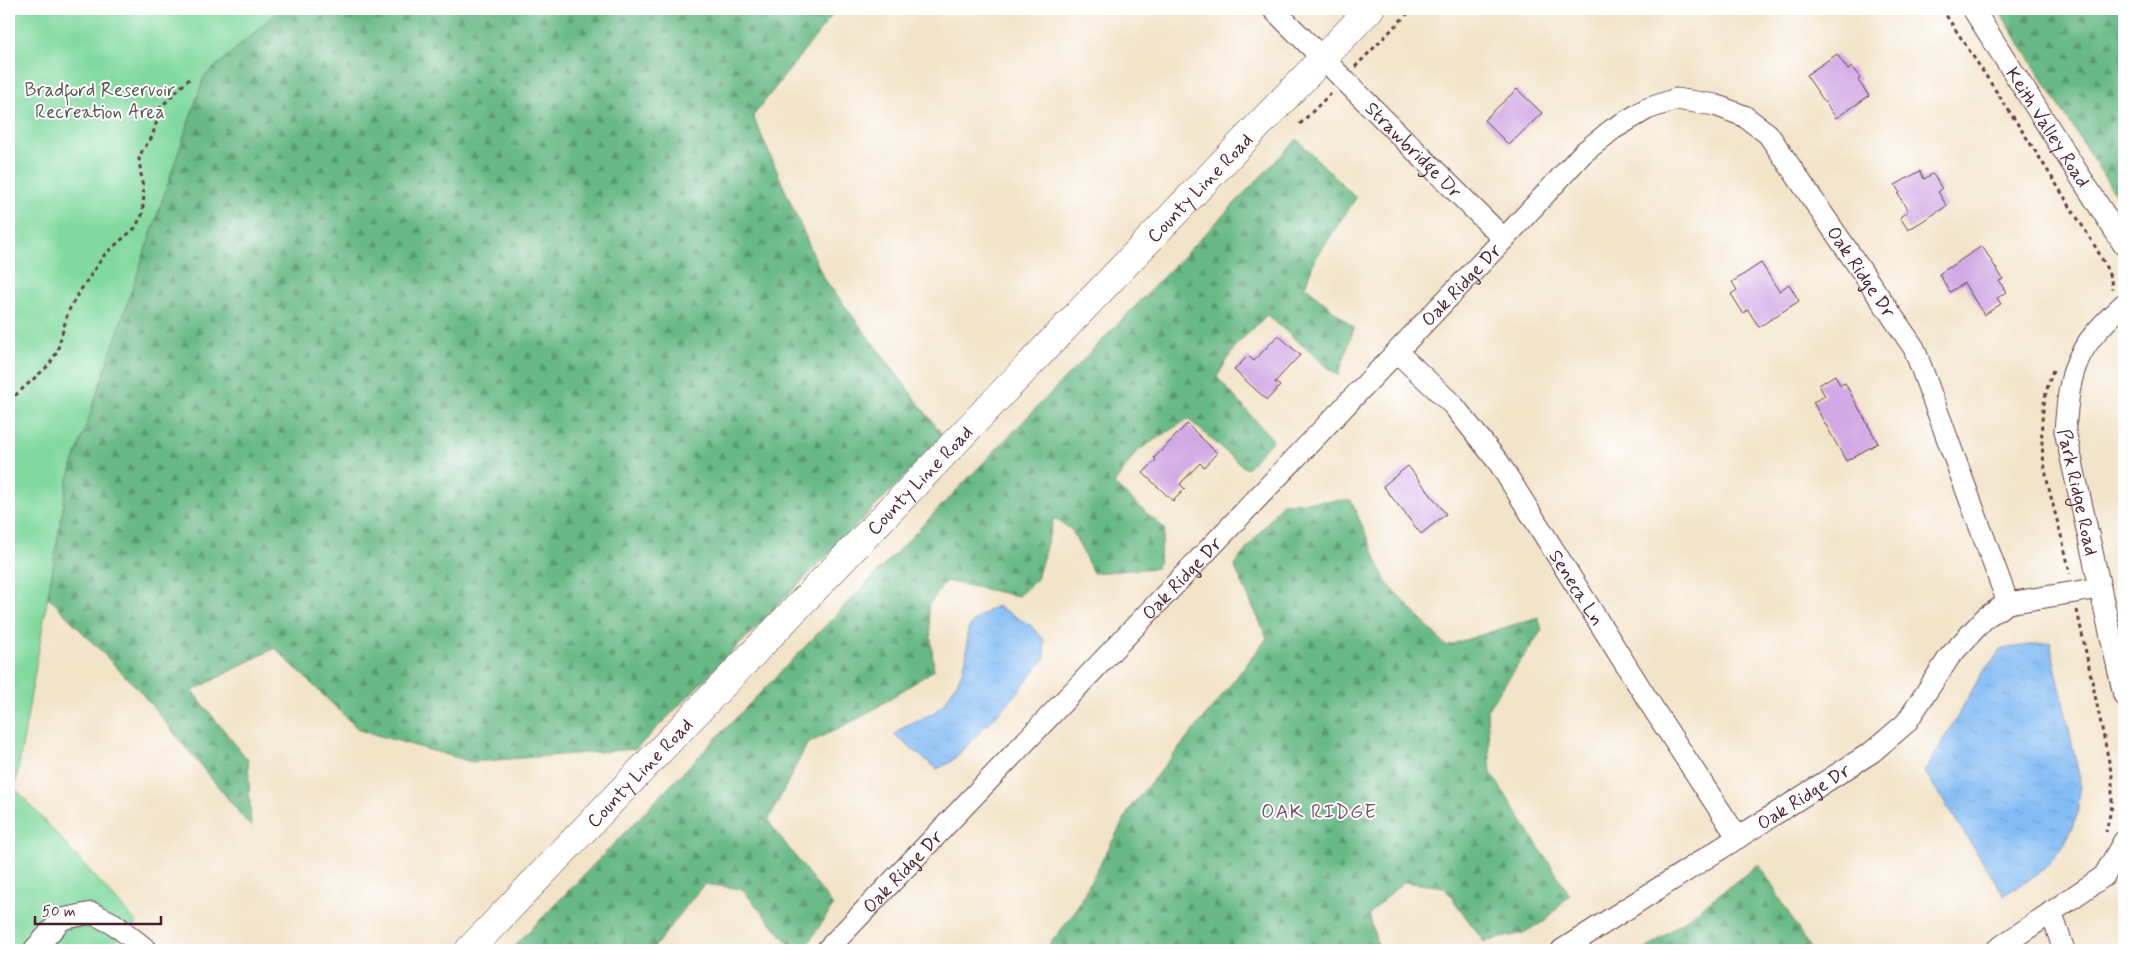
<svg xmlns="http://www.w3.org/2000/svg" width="2133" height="959" font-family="Mynerve,sans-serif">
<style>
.green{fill:#80d99e;stroke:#657c64}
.forest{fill:url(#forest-firs);stroke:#596c58}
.water{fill:url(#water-ripples);stroke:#666e90}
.building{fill:#d2a9e4}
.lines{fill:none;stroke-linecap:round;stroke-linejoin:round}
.minor-casing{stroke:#633d43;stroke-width:23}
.major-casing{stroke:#633d43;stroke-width:29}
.path{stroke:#633d43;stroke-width:3;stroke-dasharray:4 4;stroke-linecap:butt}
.minor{stroke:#fff;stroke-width:21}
.major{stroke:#fff;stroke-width:28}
.labels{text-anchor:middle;stroke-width:4;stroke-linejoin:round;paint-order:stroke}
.park-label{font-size:19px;fill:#5a574e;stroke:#fff}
.street-label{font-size:19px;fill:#4a1f2b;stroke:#fff}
.neighbourhood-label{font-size:20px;letter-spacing:1px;fill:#7a4f6c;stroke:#fff}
</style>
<defs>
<pattern id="forest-firs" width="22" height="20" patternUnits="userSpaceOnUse" patternTransform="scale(1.25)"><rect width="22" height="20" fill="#68b985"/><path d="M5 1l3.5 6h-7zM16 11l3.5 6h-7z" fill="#58966d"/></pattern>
<pattern id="water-ripples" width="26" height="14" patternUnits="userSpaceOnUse" patternTransform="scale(1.25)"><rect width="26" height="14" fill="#83bcf4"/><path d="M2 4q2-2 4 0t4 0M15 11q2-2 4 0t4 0" fill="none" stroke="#73a1d1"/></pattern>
</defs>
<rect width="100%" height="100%" fill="#fff"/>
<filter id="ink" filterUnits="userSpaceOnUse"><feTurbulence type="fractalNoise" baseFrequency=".02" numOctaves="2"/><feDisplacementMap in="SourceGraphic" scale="10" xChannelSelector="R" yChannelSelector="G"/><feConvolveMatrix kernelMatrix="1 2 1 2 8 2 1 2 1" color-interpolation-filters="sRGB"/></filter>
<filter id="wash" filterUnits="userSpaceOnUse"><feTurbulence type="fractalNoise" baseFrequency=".0096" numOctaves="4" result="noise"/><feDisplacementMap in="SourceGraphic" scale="20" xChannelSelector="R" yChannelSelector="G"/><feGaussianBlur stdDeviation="1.12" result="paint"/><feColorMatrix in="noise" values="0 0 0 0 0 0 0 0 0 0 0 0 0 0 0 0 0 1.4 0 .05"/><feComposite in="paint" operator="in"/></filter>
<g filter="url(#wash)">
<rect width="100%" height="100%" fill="#f2e4c9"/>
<path class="green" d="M9 9H281L204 77 68 479 15 788 137 923 107 950H9Z"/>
<path class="forest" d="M281 9H837L753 116 823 277 944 437 636 749 472 762 359 730 275 648 192 691 248 760 251 827 138 689 48 597 68 479 204 77Z
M1998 9H2124V208Z
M1297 139 1356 198 1314 261 1305 286 1354 328 1338 376 1267 315 1236 345 1217 377 1273 440 1246 469 1188 419 1137 451 1114 484 1165 529 1157 568 1093 573 1072 530 1054 518 1037 579 1018 596 946 581 928 606 934 670 865 715 807 744 768 821 833 906 804 950H794L742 889 704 884 652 950H511Z
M1351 500 1386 582 1446 646 1538 617 1542 630 1487 710 1491 773 1570 895 1545 921 1523 933 1484 942 1444 887 1403 882 1369 914 1379 950H1045L1072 916 1132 805 1214 706 1267 638 1234 565 1283 503Z
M1759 864 1811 950H1645Z"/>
<path class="water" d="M997 606 1030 625 1044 640 1045 658 1013 698 951 762 937 769 895 735C901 724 926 719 937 710 942 706 948 698 951 692 960 680 966 664 967 649 968 644 966 636 968 630 973 619 987 611 997 606Z
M2050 642 2080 780 2078 813 2063 847 2042 871 2004 895 1925 772 1982 673 2002 649Z"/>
<g id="blocks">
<path class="building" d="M1837 54 1848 70 1852 67 1860 78 1858 80 1869 96 1836 118 1806 75Z
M1517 89 1542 113 1509 145 1484 120Z
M1920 171 1924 179 1932 174 1935 177 1942 189 1938 192 1947 206 1908 230 1900 217 1908 211 1898 194 1900 193 1895 185Z
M1982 246 2003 279 1999 281 2006 292 1997 298 2001 304 1984 315 1964 283 1950 292 1939 274Z
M1761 263 1779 291 1789 284 1799 301 1759 327 1748 310 1743 313 1731 294 1737 290 1732 282Z
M1278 335 1300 355 1275 382 1280 386 1267 400 1234 370 1248 356 1254 361Z
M1835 375 1840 385 1845 383 1878 443 1846 461 1813 402 1825 396 1819 385Z
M1187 424 1217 453 1204 467 1200 463 1180 484 1185 489 1173 501 1143 473 1156 460 1154 458Z
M1408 466 1446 514 1421 534 1383 486Z"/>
</g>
</g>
<g filter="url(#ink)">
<use href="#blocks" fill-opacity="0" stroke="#633d43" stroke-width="1"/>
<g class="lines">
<defs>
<g id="minor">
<path id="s1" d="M1273 9 1504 239"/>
<path id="s2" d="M1973 9 2124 245"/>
<path id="s3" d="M2124 304C2075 349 2070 366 2065 431L2124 695"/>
<path id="s4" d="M1397 352 1453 405 1499 463 1656 713 1738 838"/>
<path d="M2051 912 2064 950"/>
<path d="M34 950 62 919 92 913 114 924 147 950"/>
<path id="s5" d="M827 950 1504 239 1583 153 1613 129 1647 109 1676 99 1715 105 1744 116 1768 134 1914 348 2008 603 2100 588"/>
<path id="s6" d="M1562 950 1872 752 1906 723 1950 656 1986 617 2008 603"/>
<path d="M1996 950 2104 876 2124 841"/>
</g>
<g id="major">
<path id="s7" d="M469 950 1370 9"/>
</g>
</defs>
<use href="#minor" class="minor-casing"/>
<use href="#major" class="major-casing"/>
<path class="path" d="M1942 9C1985 75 2030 141 2071 208 2082 226 2113 270 2112 289
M1355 67 1412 9
M1300 124 1332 92
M2053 370C2025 446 2056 501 2070 574
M9 401 49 365 57 352 68 312 76 297 105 254 135 228 142 215 144 196 139 159 142 151 152 137 161 107 189 79
M2077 610 2112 776V805L2106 832
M1972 950 1979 945"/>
<use href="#minor" class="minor"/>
<use href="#major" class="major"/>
</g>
</g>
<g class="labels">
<g class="park-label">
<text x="100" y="96">Bradford Reservoir<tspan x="100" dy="22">Recreation Area</tspan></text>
</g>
<g class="street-label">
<text dy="7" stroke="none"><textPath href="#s2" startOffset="140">Keith Valley Road</textPath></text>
<text dy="7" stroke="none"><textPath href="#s1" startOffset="199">Strawbridge Dr</textPath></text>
<text dy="7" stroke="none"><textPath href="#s7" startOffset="1056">County Line Road</textPath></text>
<text dy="7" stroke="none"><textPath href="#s5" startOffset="1474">Oak Ridge Dr</textPath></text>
<text dy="7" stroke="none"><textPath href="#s5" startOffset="919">Oak Ridge Dr</textPath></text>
<text dy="7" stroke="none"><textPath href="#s7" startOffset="651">County Line Road</textPath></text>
<text dy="7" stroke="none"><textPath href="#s3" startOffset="208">Park Ridge Road</textPath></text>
<text dy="7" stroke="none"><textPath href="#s5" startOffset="514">Oak Ridge Dr</textPath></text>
<text dy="7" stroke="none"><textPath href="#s4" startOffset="298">Seneca Ln</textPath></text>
<text dy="7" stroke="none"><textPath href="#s7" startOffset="246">County Line Road</textPath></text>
<text dy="7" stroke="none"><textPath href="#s6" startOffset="286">Oak Ridge Dr</textPath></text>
<text dy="7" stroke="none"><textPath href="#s5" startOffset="109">Oak Ridge Dr</textPath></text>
</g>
<g class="neighbourhood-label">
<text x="1319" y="818">OAK RIDGE</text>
</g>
</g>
<rect width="2133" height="959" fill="none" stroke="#fff" stroke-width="30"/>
<path d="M35 916v8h126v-8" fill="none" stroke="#4a1f2b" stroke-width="2.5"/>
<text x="42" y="916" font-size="15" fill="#4a1f2b" stroke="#ffffff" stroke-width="4" paint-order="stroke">50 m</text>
</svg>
